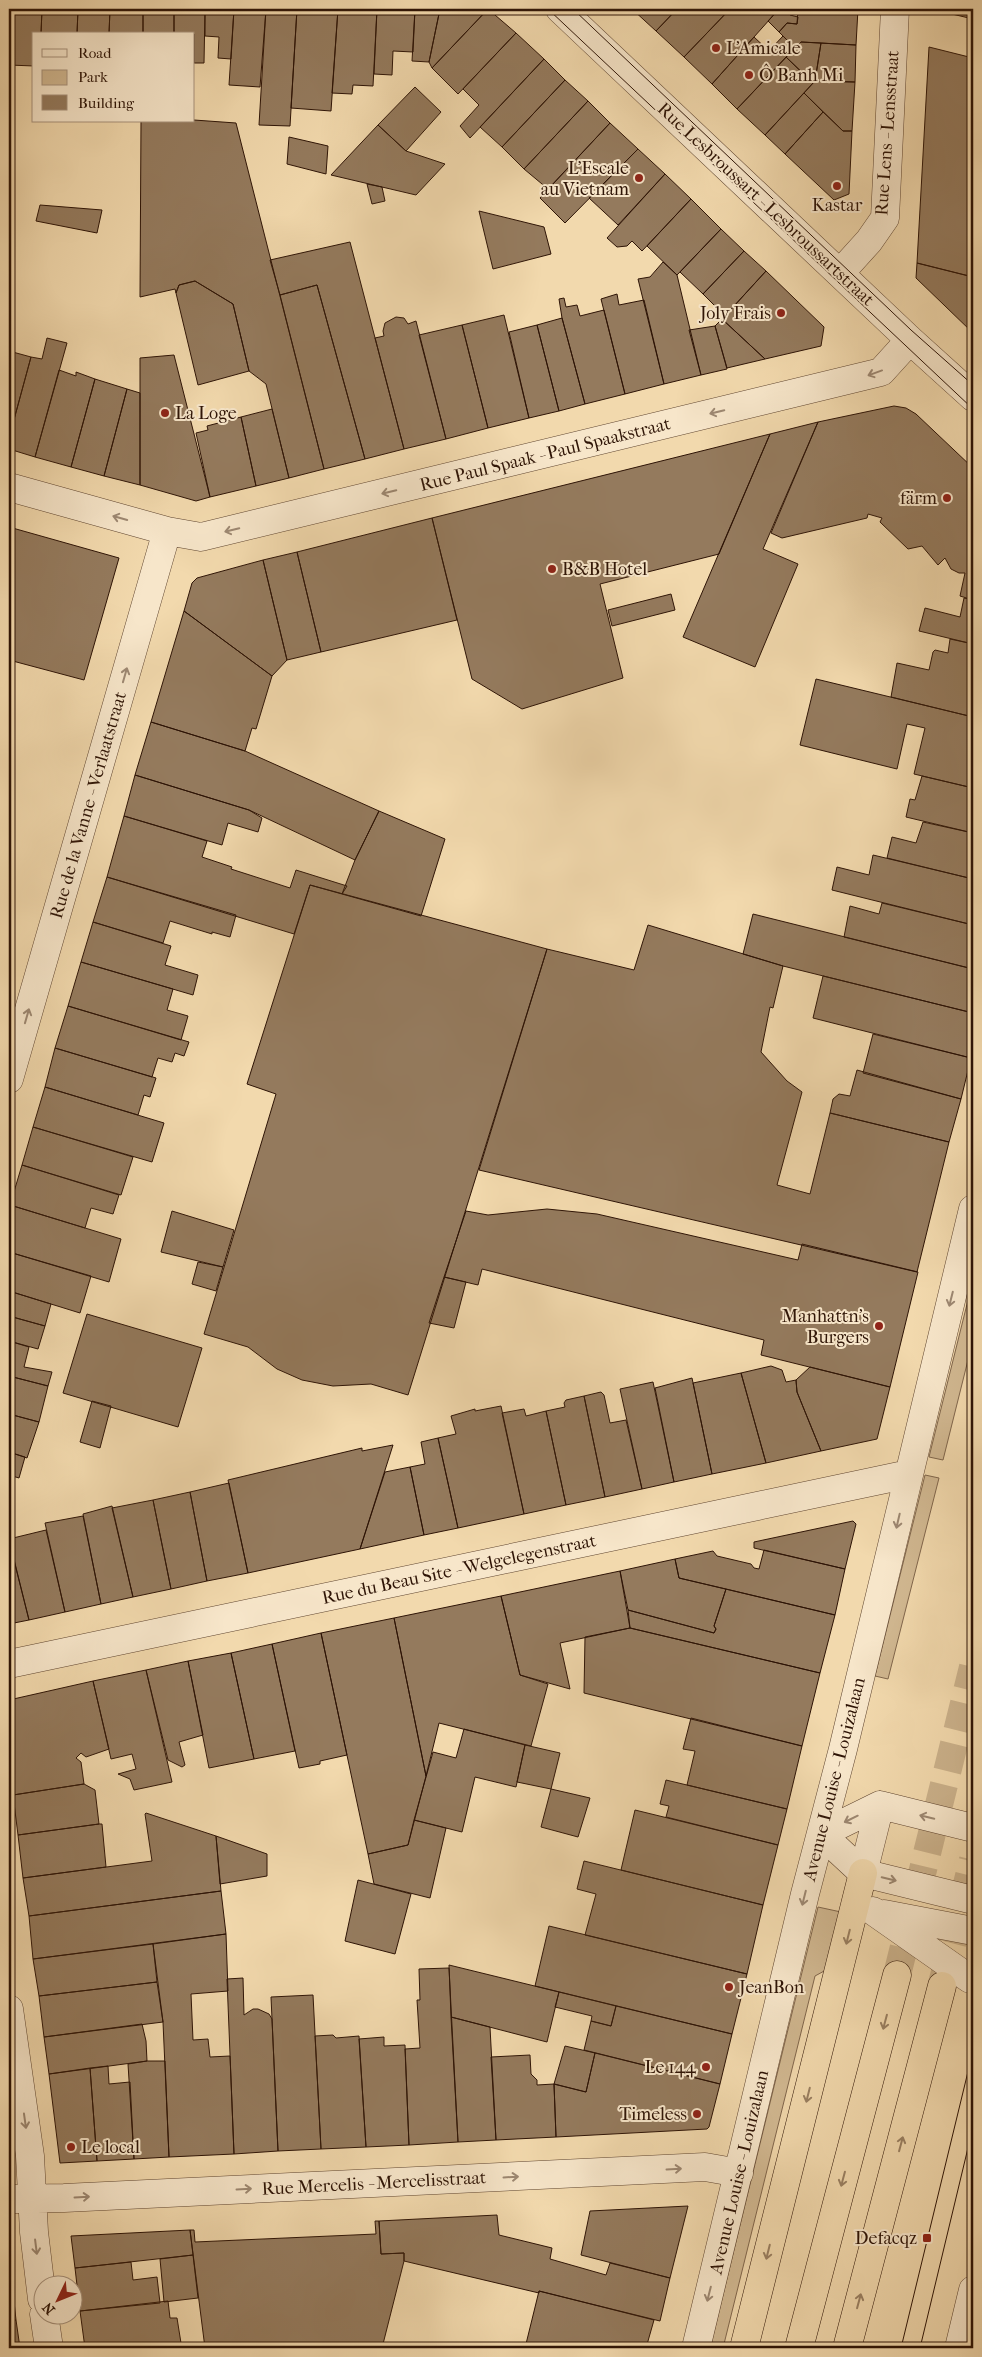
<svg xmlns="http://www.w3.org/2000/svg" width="982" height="2357" font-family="'IM FELL French Canon',serif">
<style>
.green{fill:#d1b891;stroke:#80664c}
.building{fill:#947a5d;stroke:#2e1406}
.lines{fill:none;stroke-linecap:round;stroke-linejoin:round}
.highway-tunnel{stroke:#cbb28c;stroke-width:28;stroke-dasharray:28 14;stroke-linecap:butt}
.minor-casing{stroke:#5f4530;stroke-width:29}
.highway-casing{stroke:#2e1406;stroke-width:29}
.minor{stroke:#f7e6ca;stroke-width:28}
.highway{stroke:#f2d9ad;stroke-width:28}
.tram{stroke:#2e1406;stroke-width:1}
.oneway{stroke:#9d8872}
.oneway2{stroke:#9a8062}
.poi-dot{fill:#8f2418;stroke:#f7e6ca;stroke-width:2}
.labels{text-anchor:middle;stroke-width:4;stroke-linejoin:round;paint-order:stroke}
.poi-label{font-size:18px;fill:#2e1406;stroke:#f7e6ca;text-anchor:end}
.street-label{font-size:18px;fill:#2e1406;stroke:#f7e6ca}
</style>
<rect width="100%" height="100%" fill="#f2d9ad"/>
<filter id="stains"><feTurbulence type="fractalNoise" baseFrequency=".004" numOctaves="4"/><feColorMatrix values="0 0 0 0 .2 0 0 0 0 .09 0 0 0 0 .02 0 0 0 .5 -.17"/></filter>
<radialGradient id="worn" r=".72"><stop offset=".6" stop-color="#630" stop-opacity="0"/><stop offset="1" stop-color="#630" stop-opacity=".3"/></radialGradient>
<path class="green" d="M973 1280V1340L943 1460 929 1457Z
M925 1475 939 1478 888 1679 875 1676Z
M818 1907 841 1912 826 1970 815 1976 723 2348H710Z"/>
<path class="building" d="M9 9H42L41 34H34V66L9 65Z
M42 9H78L77 34H41Z
M78 9H110L109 34H77Z
M110 9H143V34H109Z
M143 9H174V34H143Z
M174 9H205L204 63H194V34H174Z
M205 9H234L231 59 218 58 219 37 205 36Z
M234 9H266L260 87 229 85Z
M266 9H297L290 126 259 125Z
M297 9H338L331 111 291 108Z
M338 9H377L373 86 353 85 352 94 332 93Z
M377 9H415L413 52 393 51 392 75 374 74Z
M415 9H440L429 62 412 61Z
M440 9H488L432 68 429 62Z
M488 9 516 33 458 94 432 68Z
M632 9H677L656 31Z
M677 9H730L684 57 656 31Z
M730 9H779L712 84 684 57Z
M779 9 790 11V15L798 17 797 24 787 23 779 32 768 21Z
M798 9H858L856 45 801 42 795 48 779 32 787 23 797 24Z
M931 9H973V19Z
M516 33 544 59 470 138 460 126 479 105 463 89Z
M783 36 795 48 737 109 712 84 754 37 769 51Z
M801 42 821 43 815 81 813 83 786 57Z
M821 43 856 45 855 82 815 81Z
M929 47 973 58V277L917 263Z
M786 57 813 83 765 135 737 109Z
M544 59 565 80 502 147 480 127Z
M565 80 588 101 524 169 502 147Z
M815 81 855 82 852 131H843L804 93Z
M415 87 441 112 406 151 378 125Z
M804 93 823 112 785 154 765 135Z
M588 101 610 123 548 189 524 169Z
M823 112 843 131H852L849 194 834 200 785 154Z
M194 120 236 123 324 469 289 478 266 384 249 371 233 304 195 281 179 285 176 293 175 289 140 297 141 121Z
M610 123 638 149 565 223 540 198Z
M378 125 406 151 445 164 416 195 331 175Z
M289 137 328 146 326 174 287 164Z
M638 149 665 174 618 225 589 198Z
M665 174 691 199 642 251 632 241 627 246 617 247 607 238Z
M367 184 382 187 385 201 372 204Z
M691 199 721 229 677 275 647 246Z
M40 205 102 210 97 233 36 221Z
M479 211 544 227 551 254 493 269Z
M721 229 744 251 703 294 680 272Z
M350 242 404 449 365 459 317 285 280 295 270 260Z
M744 251 766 271 725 316 703 294Z
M663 262 677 275 701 375 664 384 638 279 650 277Z
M917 263 973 277V333L916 278Z
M766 271 824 327 821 346 765 359 722 319Z
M195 281 233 304 249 371 198 385 176 293 179 285Z
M317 285 365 459 324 469 280 295Z
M617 294 619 305 644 300 664 384 625 394 601 299Z
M564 298 566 307 577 305 580 316 604 310 625 394 585 404 562 318 559 299Z
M504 315 529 418 488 428 462 325Z
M396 317 404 318 408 324 416 321 446 439 404 449 375 338 384 336 383 331 385 323Z
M562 318 585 404 559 411 537 325Z
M722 319 765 359 727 368 715 326Z
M462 325 488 428 446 439 419 335Z
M537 325 559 411 529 418 509 332Z
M715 326 727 369 701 375 689 330Z
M47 338 67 343 35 457 9 449V438L31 357 42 359Z
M9 351 31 357 9 438Z
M174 355 210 497 196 501 140 485V358Z
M59 370 76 376V372L95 379 71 467 35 457Z
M95 379 127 389 104 476 71 467Z
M127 389 140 393V485L104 476Z
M894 406 906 408 916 414 973 468V600L960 596 965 573H959L951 569 945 558 938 565 922 546 908 549 880 522 882 518 868 514 867 518 782 538 771 533 818 422Z
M272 409 289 478 256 486 241 417Z
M241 417 256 486 210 497 196 433 208 430 207 426Z
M818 422 763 549 798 564 755 667 683 637 770 434Z
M770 434 719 554 600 584 623 678 522 709 472 679 432 518Z
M432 518 457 620 321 652 297 552Z
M9 527 119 558 84 680 9 660Z
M297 552 321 652 287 660 263 560Z
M263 560 287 660 272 676 184 611 192 583 197 578Z
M671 594 675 610 612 626 608 610Z
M964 598 973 600V644L919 631 925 608 960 617Z
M184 611 272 676 256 729 252 728 245 751 151 722Z
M950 639 973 644V717L891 697 897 663 929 670 933 652 935 650 948 653Z
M816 679 973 717V788L914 774 925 728 907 724 897 769 800 745Z
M151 722 245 751 379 811 355 860 249 810 135 775Z
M135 775 249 810 262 818 258 832 228 823 222 845 124 816Z
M922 776 973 788V833L906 817 910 799 915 800Z
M379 811 445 839 421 916 342 894 355 860Z
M124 816 207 841 202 857 232 867 231 869 290 888 296 870 347 886 342 894 310 885 294 934 107 877Z
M923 822 973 833V879L887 858 892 837 916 843Z
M873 855 973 879V925L832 890 837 867 869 875Z
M107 877 236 915 230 937 212 932V934L170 921 163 943 93 922Z
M310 885 547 949 408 1395 371 1384 333 1386 302 1380 277 1369 248 1347 204 1334 276 1094 247 1084Z
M882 903 973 925V969L844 937 850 906 879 914Z
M753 914 973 969V1013L783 966 743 954Z
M93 922 171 946 165 965 198 975 193 995 81 962Z
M648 925 783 966 773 1008 770 1007 761 1052 787 1081 802 1092 777 1185 810 1194 830 1113 949 1142 917 1272 479 1170 547 949 634 970Z
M81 962 173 989 167 1010 188 1016 181 1040 68 1006Z
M823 976 973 1013V1049L971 1058 813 1018Z
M68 1006 189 1042 184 1056 175 1053 172 1062 158 1058 152 1077 55 1048Z
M873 1034 971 1058 961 1099 863 1073Z
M55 1048 156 1078 150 1097 144 1095 138 1115 45 1087Z
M857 1070 961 1099 949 1142 830 1113 833 1099 839 1094 850 1096Z
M45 1087 164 1123 152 1162 33 1127Z
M33 1127 133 1157 121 1195 22 1165Z
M22 1165 119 1195 113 1214 91 1208 85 1228 10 1205Z
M10 1205 121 1239 109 1282 9 1252Z
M547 1209 597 1214 798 1260 802 1244 918 1272 890 1387 761 1355 764 1340 482 1269 478 1285 444 1277 466 1211 488 1215Z
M172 1211 234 1230 223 1267 161 1252Z
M9 1252 91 1276 80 1313 9 1291Z
M198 1262 223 1267 216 1291 192 1284Z
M444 1277 466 1282 454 1328 429 1323Z
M9 1291 51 1304 45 1326 9 1316Z
M87 1314 202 1348 178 1427 63 1393Z
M9 1316 45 1326 38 1349 9 1341Z
M9 1341 29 1347 24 1367 52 1372 48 1386 9 1376Z
M771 1366 782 1370 786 1382 796 1380 797 1392 821 1451 766 1463 741 1373Z
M810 1367 890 1387 877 1439 821 1451 797 1392 796 1380Z
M741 1373 766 1463 712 1474 693 1383Z
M9 1376 48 1386 39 1422 9 1414Z
M692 1378 712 1474 674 1482 655 1388Z
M653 1382 674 1482 642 1489 620 1389Z
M601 1392 604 1395 610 1423 626 1420 642 1489 605 1497 584 1396Z
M584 1396 605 1497 566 1505 546 1411 565 1407 564 1403 566 1400Z
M92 1401 111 1406 100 1448 80 1442Z
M501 1406 524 1514 458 1528 438 1438 456 1434 451 1416 475 1409V1411Z
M524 1409 526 1416 546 1411 566 1505 524 1514 502 1413Z
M9 1414 39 1422 27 1458 9 1452Z
M438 1438 458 1528 424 1535 410 1467 425 1464 421 1442Z
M393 1445 360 1549 248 1573 228 1480 362 1448V1451Z
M9 1452 25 1457 19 1478 9 1475Z
M410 1467 424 1535 360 1549 385 1472Z
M229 1483 248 1573 207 1581 190 1492Z
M190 1492 207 1581 171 1589 153 1500Z
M153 1500 171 1589 133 1597 112 1508Z
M112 1506 133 1597 101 1604 83 1514Z
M83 1516 101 1604 65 1612 45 1523Z
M853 1521 856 1524 845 1569 754 1548V1542Z
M46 1530 65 1612 29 1620 9 1539Z
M9 1541 29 1620 9 1624Z
M764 1550 845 1569 835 1615 679 1578 675 1559 713 1551 717 1556 751 1564 754 1568 759 1569Z
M675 1559 679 1578 726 1589 714 1626 716 1629 714 1633 628 1610 620 1571Z
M620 1571 630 1628 560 1643 570 1689 520 1675 501 1596Z
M726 1589 835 1615 820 1673 630 1628 628 1610 714 1633 716 1629 714 1626Z
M501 1596 520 1675 548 1684 531 1746 439 1723 426 1776 394 1618Z
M394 1618 426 1776 408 1845 368 1854 321 1633Z
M630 1628 820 1673 802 1746 584 1693 585 1637Z
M321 1633 347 1755 320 1761V1764L299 1768 272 1644Z
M272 1644 295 1751 254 1759 231 1653Z
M231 1653 254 1759 209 1768 188 1661Z
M188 1661 203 1735 179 1742 185 1765 182 1767 168 1760 146 1670Z
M146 1670 172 1782 134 1790 130 1779 118 1774 136 1769 132 1754 111 1759 93 1681Z
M93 1681 109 1749 86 1757 81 1753 76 1758 81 1762 84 1784 13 1795 9 1764V1700Z
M691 1718 802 1746 787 1809 687 1785 695 1751 683 1749Z
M464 1729 525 1745 516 1787 475 1777 462 1832 414 1820 433 1752 456 1758Z
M525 1745 560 1753 551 1789 517 1782Z
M666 1780 787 1809 778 1845 666 1817 669 1806 660 1804Z
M84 1784 95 1790 99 1824 18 1835 13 1795Z
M551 1789 590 1798 578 1837 541 1827Z
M635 1810 778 1845 763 1905 621 1870Z
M146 1813 216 1836 221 1891 29 1916 23 1878 152 1861 145 1814Z
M414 1820 446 1828 430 1898 374 1884 368 1854 408 1845Z
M99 1824H102L106 1867 23 1878 18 1835Z
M216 1836 267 1854V1876L220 1884Z
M584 1861 763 1905 747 1974 585 1935 596 1894 577 1889Z
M358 1880 411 1894 395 1954 345 1941Z
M221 1891 226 1934 33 1959 29 1916Z
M549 1926 747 1974 732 2034 535 1986Z
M226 1934 228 1991 191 1994 193 2040 208 2039 210 2057 230 2056 234 2154 169 2157 163 2022 153 1944Z
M153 1944 157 1982 39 1996 33 1959Z
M449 1965 559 1992 547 2042 451 2017Z
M449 1968 458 2142 409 2145 405 2049 420 2048 417 2000H420L419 1969Z
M243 1978 244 2015 253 2009H258L269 2014 272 2019 278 2151 234 2154 227 1979Z
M157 1982 163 2022 44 2037 39 1996Z
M559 1992 616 2006 611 2026 591 2021 592 2016 555 2007Z
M313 1995 321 2149 278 2151 271 1997Z
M616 2006 732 2034 720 2084 584 2050 591 2021 611 2026Z
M451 2017 490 2027 496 2140 458 2142Z
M142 2024 146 2041 147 2061 49 2074 44 2037Z
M333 2035 336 2038 359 2036 366 2147 321 2149 315 2036Z
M384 2037V2046L405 2045 409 2145 366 2147 359 2039Z
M565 2046 595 2053 586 2092 554 2084Z
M595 2053 720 2084 709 2127 707 2129 556 2137 554 2084 586 2092Z
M530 2055 531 2074 537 2080V2085L554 2084 556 2137 496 2140 491 2057Z
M147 2061H165L169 2157 134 2159 128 2064Z
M108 2066 109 2084 130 2082 134 2159 97 2161 90 2068Z
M90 2068 97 2161 60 2163 49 2074Z
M688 2206 670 2278 581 2255 590 2211Z
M497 2215 499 2235 552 2248 550 2259 606 2275 610 2263 670 2278 660 2321 539 2291V2293L404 2261V2253L381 2254 379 2221Z
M375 2221H379L381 2254 404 2253V2261L382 2348H205L190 2230H194L195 2242 376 2234Z
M190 2230 193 2255 75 2268 71 2236Z
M193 2255 198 2298 164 2302 160 2259Z
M131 2262 133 2280 157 2277 160 2303 80 2311 75 2268Z
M12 2283 16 2320 9 2321V2284Z
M539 2291 654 2320 646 2348H525Z
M168 2301 170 2318H177L181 2343 142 2348H85L80 2311Z
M16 2320 20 2348H9V2321Z"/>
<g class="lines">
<path class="highway-tunnel" d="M897 1975 973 1667
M942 1984 973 1860"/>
<defs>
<path id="minor" d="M560 9 910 340 973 397
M840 273 869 241 885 218 895 9
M9 487 167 531 201 537 881 372 910 340
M9 1079 167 531
M9 1664 909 1474
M821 1834 863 1873 973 1900
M821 1834 880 1805 973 1828
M863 1873 880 1805
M873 1911 970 1979
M884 1914 973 1931
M9 2009 30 2156 34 2232 42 2299
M9 2199 64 2198 705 2167 739 2173
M44 2314 49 2348
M696 2348 805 1894 843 1749 973 1209
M959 2348 973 2290"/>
<path id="highway" d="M744 2348 863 1873
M799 2348 897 1975
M847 2348 942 1986"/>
</defs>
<use href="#minor" class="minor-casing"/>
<use href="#highway" class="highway-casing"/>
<use href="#minor" class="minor"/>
<use href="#highway" class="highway"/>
<path class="tram" d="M548 9 973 409
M573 9 911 330 973 385
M901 2348 973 2051
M920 2348 973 2127"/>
</g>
<defs><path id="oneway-shaft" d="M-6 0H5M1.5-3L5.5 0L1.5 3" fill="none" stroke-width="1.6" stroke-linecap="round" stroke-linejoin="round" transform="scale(1.25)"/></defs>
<g class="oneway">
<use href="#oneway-shaft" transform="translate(875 373) rotate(160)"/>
<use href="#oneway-shaft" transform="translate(717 412) rotate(166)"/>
<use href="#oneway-shaft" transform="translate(389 492) rotate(166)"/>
<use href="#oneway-shaft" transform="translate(120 518) rotate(-164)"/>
<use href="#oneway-shaft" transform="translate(232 530) rotate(166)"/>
<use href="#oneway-shaft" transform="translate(125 675) rotate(-74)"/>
<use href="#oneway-shaft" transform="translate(27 1016) rotate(-74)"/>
<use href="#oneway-shaft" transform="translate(951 1299) rotate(104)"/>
<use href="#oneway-shaft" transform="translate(898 1521) rotate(103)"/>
<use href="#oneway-shaft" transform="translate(927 1817) rotate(-166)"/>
<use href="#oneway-shaft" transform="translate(851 1819) rotate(154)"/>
<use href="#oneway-shaft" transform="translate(889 1879) rotate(13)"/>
<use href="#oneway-shaft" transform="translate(804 1898) rotate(104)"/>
<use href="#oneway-shaft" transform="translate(25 2121) rotate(82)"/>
<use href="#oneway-shaft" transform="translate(674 2169) rotate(-3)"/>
<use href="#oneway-shaft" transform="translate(511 2177) rotate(-3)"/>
<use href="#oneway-shaft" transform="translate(244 2189) rotate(-3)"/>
<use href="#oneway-shaft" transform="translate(82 2197) rotate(-3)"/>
<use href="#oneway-shaft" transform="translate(36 2247) rotate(83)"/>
<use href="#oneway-shaft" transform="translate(709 2294) rotate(104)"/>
</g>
<g class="oneway2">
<use href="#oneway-shaft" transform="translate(848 1937) rotate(104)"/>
<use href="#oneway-shaft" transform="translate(885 2022) rotate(105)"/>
<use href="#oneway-shaft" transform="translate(808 2095) rotate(104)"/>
<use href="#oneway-shaft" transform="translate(901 2144) rotate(-75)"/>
<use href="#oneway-shaft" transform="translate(843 2179) rotate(105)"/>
<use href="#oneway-shaft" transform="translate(768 2252) rotate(104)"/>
<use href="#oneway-shaft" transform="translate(859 2301) rotate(-75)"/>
</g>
<g class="poi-dot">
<circle cx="716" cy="48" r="5"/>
<circle cx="749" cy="75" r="5"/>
<circle cx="639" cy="178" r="5"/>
<circle cx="837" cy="186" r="5"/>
<circle cx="781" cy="313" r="5"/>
<circle cx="165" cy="413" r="5"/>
<circle cx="947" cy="498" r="5"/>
<circle cx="552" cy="569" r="5"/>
<circle cx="879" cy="1326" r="5"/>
<circle cx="729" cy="1987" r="5"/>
<circle cx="706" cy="2067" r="5"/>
<circle cx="697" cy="2114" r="5"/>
<circle cx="71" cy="2147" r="5"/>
<rect x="922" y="2233" width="10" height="10" rx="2.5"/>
</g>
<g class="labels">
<g class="poi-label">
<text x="726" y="54" text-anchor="start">L'Amicale</text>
<text x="759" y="81" text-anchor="start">Ô Banh Mi</text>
<text x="629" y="174">L'Escale<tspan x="629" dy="21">au Vietnam</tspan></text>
<text x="837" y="211" text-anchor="middle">Kastar</text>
<text x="771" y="319">Joly Frais</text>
<text x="175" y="419" text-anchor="start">La Loge</text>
<text x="937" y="504">färm</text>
<text x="562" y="575" text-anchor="start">B&amp;B Hotel</text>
<text x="869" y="1322">Manhattn's<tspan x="869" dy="21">Burgers</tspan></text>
<text x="739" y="1993" text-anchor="start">JeanBon</text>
<text x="696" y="2073">Le 144</text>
<text x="687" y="2120">Timeless</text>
<text x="81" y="2153" text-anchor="start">Le local</text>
<text x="917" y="2244">Defacqz</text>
</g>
<g class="street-label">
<text transform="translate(887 133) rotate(-86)" y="6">Rue Lens - Lensstraat</text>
<text transform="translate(766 204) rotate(43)" y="6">Rue Lesbroussart - Lesbroussartstraat</text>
<text transform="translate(545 454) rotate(-14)" y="6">Rue Paul Spaak - Paul Spaakstraat</text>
<text transform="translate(88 805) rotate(-74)" y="6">Rue de la Vanne - Verlaatstraat</text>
<text transform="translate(459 1569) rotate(-12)" y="6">Rue du Beau Site - Welgelegenstraat</text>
<text transform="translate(834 1779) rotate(-76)" y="6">Avenue Louise - Louizalaan</text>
<text transform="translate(739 2172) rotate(-77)" y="6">Avenue Louise - Louizalaan</text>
<text transform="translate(374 2183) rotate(-3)" y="6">Rue Mercelis - Mercelisstraat</text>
</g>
</g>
<rect width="982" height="2357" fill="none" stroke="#f2d9ad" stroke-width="30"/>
<rect x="10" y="10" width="962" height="2337" fill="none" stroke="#2e1406" stroke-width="2.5"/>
<rect x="15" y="15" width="952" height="2327" fill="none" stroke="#2e1406"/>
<rect x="32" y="32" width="162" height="90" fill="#f7e6ca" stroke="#a7927c"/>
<rect x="42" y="49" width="25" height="8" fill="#f7e6ca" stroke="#a7927c"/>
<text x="78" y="58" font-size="15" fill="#2e1406">Road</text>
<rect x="42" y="70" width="25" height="15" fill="#d1b891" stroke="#a7927c"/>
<text x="78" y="82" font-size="15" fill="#2e1406">Park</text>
<rect x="42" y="95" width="25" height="15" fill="#947a5d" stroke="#a7927c"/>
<text x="78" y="108" font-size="15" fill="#2e1406">Building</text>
<g transform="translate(58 2300) rotate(227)"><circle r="24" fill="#f7e6ca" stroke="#a7927c"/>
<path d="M0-4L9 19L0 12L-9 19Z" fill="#8f2418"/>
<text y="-8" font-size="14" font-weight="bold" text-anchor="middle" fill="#2e1406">N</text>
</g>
<rect width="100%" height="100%" filter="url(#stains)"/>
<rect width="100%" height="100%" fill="url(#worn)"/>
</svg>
